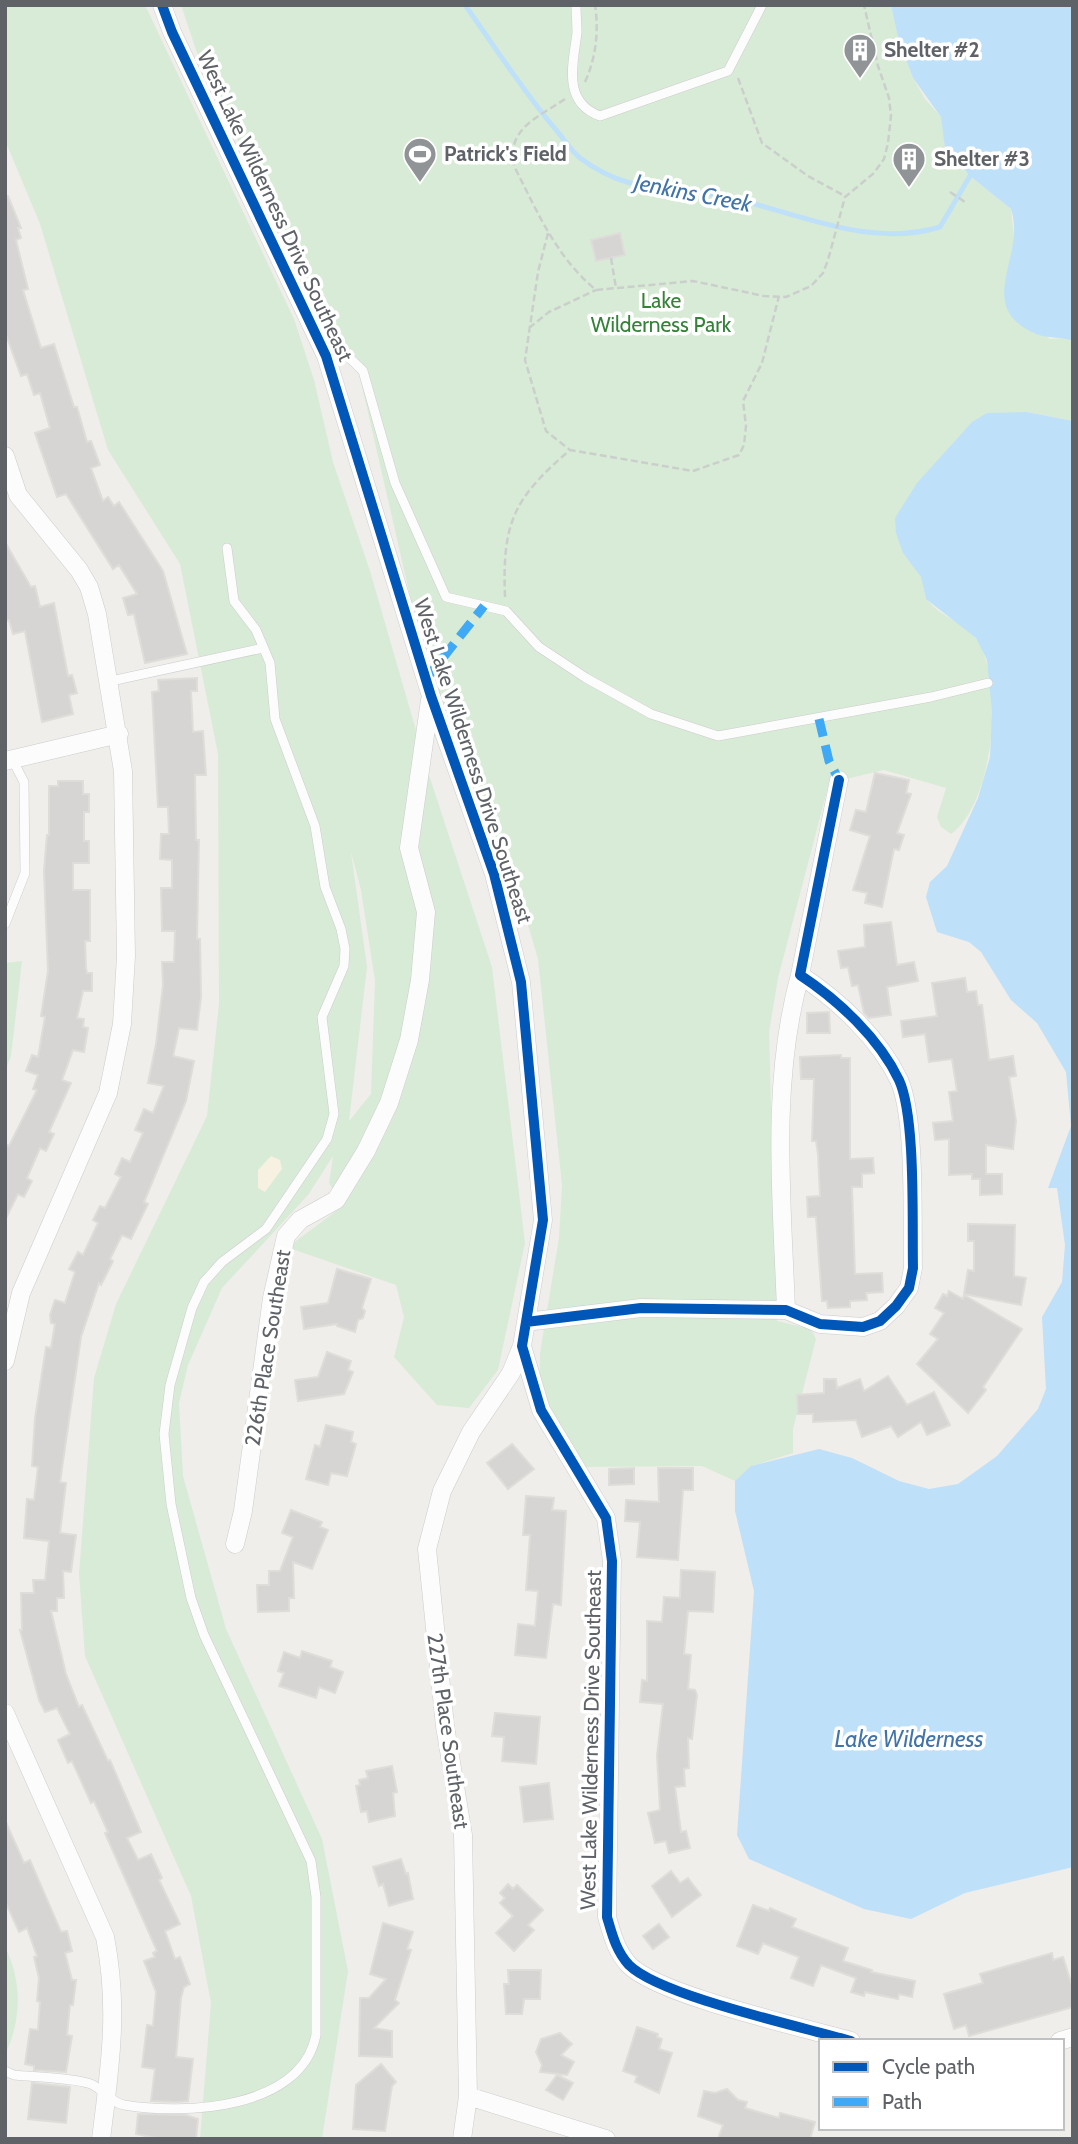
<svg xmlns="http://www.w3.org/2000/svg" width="1078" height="2144" font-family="Cabin,sans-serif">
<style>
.green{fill:#d8ebd6;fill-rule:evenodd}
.sand{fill:#f6f1e1}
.water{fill:#bfe0f9}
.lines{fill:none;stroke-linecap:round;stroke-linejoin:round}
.stream{stroke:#bfe0f9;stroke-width:5}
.building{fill:#d6d5d3;stroke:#deddd9;stroke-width:2}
.lane-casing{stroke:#cbcccc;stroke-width:10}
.street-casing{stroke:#cbcccc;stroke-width:19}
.path{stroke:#cacfcc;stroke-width:2.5;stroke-dasharray:7 3.5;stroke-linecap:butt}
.lane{stroke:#fdfcfc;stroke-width:9}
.street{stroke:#fdfcfc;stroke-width:18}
.quiet{stroke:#3fa9f5;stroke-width:9;stroke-dasharray:18 9;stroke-linecap:butt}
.cycleway-casing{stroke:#fff;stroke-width:15}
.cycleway{stroke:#0057b8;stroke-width:10}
.labels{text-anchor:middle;stroke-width:7;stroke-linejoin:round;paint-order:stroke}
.poi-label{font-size:21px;font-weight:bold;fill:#5f6368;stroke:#fff;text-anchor:start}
.street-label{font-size:21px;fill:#5f6368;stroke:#fff}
.park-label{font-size:21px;fill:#348238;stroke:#fff}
.water-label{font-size:23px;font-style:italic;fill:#4174aa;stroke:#fff}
</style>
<rect width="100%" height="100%" fill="#efeeea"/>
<path class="green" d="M5 5H145L294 319 314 380 333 462 370 571 428 772 492 967 525 1243 498 1370 469 1408 437 1405 394 1357 404 1317 396 1285 292 1249V1244L343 1206 329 1183 333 1156 308 1195 222 1288 188 1365 179 1403 183 1476 226 1629 322 1839 348 1971 322 2139H200L211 2003 191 1896 85 1656 79 1574 94 1378 116 1304 207 1116 219 1004 218 754 180 564 108 450 40 224 5 140ZM351 852 361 890 375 981 371 1094 349 1121 367 967Z
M181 5H891L898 38 913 78 925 99 943 119 945 149 970 176 1011 209 1014 237 1004 297 1050 339 1064 338 1073 341V421L1027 412 903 553C909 561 918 570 922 579 924 585 923 594 927 599 939 617 965 622 977 640 1005 682 994 803 951 834L941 827 937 817 946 788 884 770 829 783 778 978 769 1032 777 1321 811 1329 816 1339 793 1429V1453L752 1466 735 1481 702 1466 585 1467 551 1417 540 1379V1353L559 1238 562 1185 538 959 529 928 438 698 419 635 358 369 292 256 196 50Z
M22 961 11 1056 5 1071V963Z
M5 1947C22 1980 22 2021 5 2054Z"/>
<path class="sand" d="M271 1156 280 1160 282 1169 265 1192 258 1188V1170Z"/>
<path class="water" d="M891 5H1073V341C1061 336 1048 339 1036 334 972 306 1027 257 1011 209L970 176 945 148 941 117 913 78 898 38Z
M1027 412 1073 421V1867L965 1893 911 1919 864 1909 749 1859 737 1835 754 1591 735 1511V1481L751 1466 819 1449 852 1458 899 1481 929 1489 958 1484 997 1456 1038 1409 1046 1389 1042 1317 1062 1282 1065 1245 1057 1188H1048L1071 1126 1066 1072 1037 1023 1011 1000 981 952 969 942 937 932 926 897 930 882 947 866 978 798 990 757 992 712 987 660 976 638 926 599 921 577 903 553 896 533 895 518 917 483 972 422 987 413Z"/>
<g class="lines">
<path class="stream" d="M465 5C495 47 523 91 556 130 564 139 571 151 580 158 632 197 671 184 727 197 796 212 868 249 940 227L970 176"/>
</g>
<path class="building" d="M5 196H8L21 228H18L21 238 16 240 28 289 23 290 41 348 54 344 74 407H77L87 442 91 441 100 465 91 468 103 501 108 497 114 506 119 502 163 571 187 654 145 663 134 614 128 615 123 598 137 594 119 565 113 569 66 494 57 497 35 433 50 428 40 393 34 395 27 374 21 376 5 332Z
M620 233 625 255 596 261 591 240Z
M5 542 31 587 35 586 40 607 54 603 68 676 72 675 77 693 69 695 73 714 42 722 25 631 13 634 9 620 5 621Z
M197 678V691H191L193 732 203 731 206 775H195L196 840H199L197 939H200L201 997 197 1030 179 1028 173 1056 194 1061 186 1101 144 1202 148 1204 131 1239 122 1235 110 1259 113 1261 101 1285 99 1283 81 1337 60 1482 66 1483 60 1533 76 1535 71 1572 63 1571 64 1598H57V1611H51L66 1674 79 1707 82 1705 108 1761 110 1760 141 1832 127 1838 138 1860 151 1854 162 1878 159 1880 180 1924 165 1931 175 1959 180 1957 190 1984 184 1987 181 1998 176 2057 193 2059 188 2101 177 2102 151 2101 155 2069 142 2067 147 2025 153 2026 156 1992 144 1961 155 1957 153 1953 157 1951 105 1833 108 1832 94 1801 91 1803 72 1761 68 1763 58 1740 70 1734 57 1708 45 1712 39 1700 20 1630H22L21 1593H34L33 1580H45L49 1541 24 1538 27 1499 34 1500 38 1467 32 1466 35 1418 46 1347 51 1348 55 1324 51 1323 50 1315 55 1300 65 1303 75 1272 69 1269 78 1252 83 1255 98 1223 93 1220 100 1206 105 1208 121 1177 115 1174 122 1158 130 1162 143 1133 135 1130 144 1109 153 1113 164 1086 148 1083 156 1044 163 985 162 962H174L175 931H162L161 888H172V860L160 859 161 834H169L168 807H158L152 692 159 691 158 680Z
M875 773 909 780 906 793 911 794 897 833 904 835 899 850 894 849 882 907 865 903 867 893 853 890 870 836 850 830 856 810 866 812Z
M58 781H83V794H89V812H84V841H89V863H73V890H90V941H85L86 968 87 973H92V991H83L77 1018 84 1019 83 1027 88 1028 84 1052 73 1050 62 1080 71 1083 49 1132 54 1134 46 1151 40 1148 27 1178 32 1181 24 1197 18 1194 5 1220V1144L9 1146 37 1090 33 1089 38 1075 26 1071 32 1055 38 1057 45 1017 41 1016 48 971 44 871 47 835H49V786H58Z
M891 922 897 965 914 962 918 981 887 987 891 1015 869 1018 864 1013 858 985 852 986 848 967 841 968 838 951 865 947 864 925Z
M965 978 967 992 976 991 978 1005H982L989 1060 1013 1056 1016 1076 1009 1077 1016 1121 1013 1149 986 1145V1174H1002V1194L980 1195V1179H972V1174L949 1175V1139L935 1140 933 1123 953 1121 949 1092 957 1091 952 1059 929 1062 925 1034 903 1037 901 1021 937 1016 932 983Z
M829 1012 830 1033H807V1013Z
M841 1055V1058H850V1159L873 1158 874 1173 862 1174V1187H852L855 1274 882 1273 883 1292 866 1293 867 1300 850 1301V1307L828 1308 827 1301H822L816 1217H808L807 1197 820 1196 818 1154 816 1141H812L814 1079H801L800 1057Z
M968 1224 1015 1225 1014 1276 1026 1278 1021 1305 964 1294 968 1270 974 1271V1241H968Z
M337 1269 371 1279 362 1308 365 1311 363 1318 358 1320 355 1332 337 1326V1324L304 1329 301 1307 328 1303Z
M949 1291 963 1299 964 1295 1022 1329 983 1387 986 1390 968 1413 917 1364 938 1339 930 1334 944 1313 935 1308 943 1294 947 1296Z
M327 1352 351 1361 348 1370 353 1372 344 1394 298 1401 295 1380 318 1377Z
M888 1376 907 1405 934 1392 950 1425 927 1435 921 1422 898 1437 891 1426 862 1437 856 1420 813 1422V1414H798L797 1395 824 1393V1379H836L837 1388 860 1379 864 1391Z
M326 1425 353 1432 351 1442 356 1444 347 1476 331 1473 328 1485 306 1479 315 1445 320 1447Z
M512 1444 534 1469 508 1489 487 1463Z
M634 1468V1484L609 1485V1469Z
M658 1468H693V1490H683L678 1560 637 1557 640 1522 625 1521 626 1500 659 1502Z
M526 1496 554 1498 552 1510 566 1511 561 1605 553 1604 546 1658 515 1655 518 1624 535 1626 538 1591 526 1590 530 1535H523Z
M291 1510 322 1522 320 1527 328 1530 312 1569 293 1562 294 1598H289V1611L258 1612 257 1585H269V1571H280L293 1537 282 1533Z
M681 1570 715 1572 713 1612 688 1611 684 1654 691 1655 688 1689 695 1690 697 1695 692 1739 688 1738 689 1768 684 1769 685 1786 675 1787 681 1832 686 1831 690 1848 669 1853 666 1841 655 1843 648 1813 660 1810 657 1755 663 1704 640 1702 642 1680 647 1681V1621L662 1622 664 1597 680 1598Z
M302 1651 332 1661 330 1667 343 1672 335 1693 319 1687 316 1698 279 1686 284 1673 278 1671 284 1652 300 1658Z
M495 1713 540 1717 536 1764 502 1761 504 1737 492 1736Z
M392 1766 397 1792 393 1793 395 1816 369 1822 367 1811 361 1812 356 1786 360 1785 359 1780 368 1778 366 1771Z
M549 1783 553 1819 524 1822 520 1787Z
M5 1820 24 1863 30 1860 61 1932 67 1931 72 1951 65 1953 72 1980H76L73 2005H70L67 2035 72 2036 66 2072 34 2070V2066L25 2064 30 2029 38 2030 40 2002 37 2001 39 1978 34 1957 37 1956 27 1928 19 1932 5 1901Z
M401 1859 406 1874 408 1873 413 1899 389 1906 383 1884 379 1886 373 1867Z
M671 1871 680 1883 688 1878 701 1895 672 1917 652 1886Z
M508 1884 513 1889 517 1885 543 1910 528 1925 534 1930 514 1951 496 1933 513 1916 500 1903 505 1898 500 1893Z
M753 1905 769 1911 770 1908 796 1919 792 1927 848 1948 843 1961 872 1970 871 1972 915 1981 912 1997 899 1994 898 1999 865 1992 864 1996 851 1992 856 1978 821 1965 813 1986 791 1978 799 1957 763 1943 758 1954 737 1946Z
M383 1923 413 1932 407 1949 411 1950 395 2000 399 2003 374 2028 392 2031V2057L359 2056 360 1998H369L386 1979 370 1974Z
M659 1924 669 1937 653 1949 643 1936Z
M1052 1953 1053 1960 1063 1957 1073 1989V2007L969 2036 966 2025 954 2029 944 1994 983 1983 980 1974Z
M508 1970H541L540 1999H524L522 2014H506L504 1984H509Z
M637 2027 658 2034 657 2037 662 2039 659 2049 672 2053 659 2093 635 2082 637 2076 623 2071Z
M560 2033 572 2044 561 2055 574 2062 567 2075 540 2072 542 2065 536 2052 541 2039Z
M381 2064 396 2082 392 2086 385 2131 353 2129 356 2085Z
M557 2075 573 2083 563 2100 546 2090Z
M32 2083 70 2087 66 2123 28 2119Z
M727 2089 738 2100 747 2102 745 2108 779 2118 780 2113 815 2122 810 2139H718L723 2125 698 2116 704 2091 715 2093Z
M138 2114 186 2115 198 2119 196 2139H160L136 2134Z"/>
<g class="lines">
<defs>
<path id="lane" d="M576 5C576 14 577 24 577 33 573 64 562 102 600 116L728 71 762 5
M317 326 363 371 395 483 446 597 506 611 539 647 586 678 651 714 718 736 931 697 988 683
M111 681 263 648
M5 924 25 873 24 782 12 759
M5 2071 14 2075C31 2077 80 2078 93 2085 103 2090 112 2103 124 2105 184 2115 301 2110 316 2035V1897L311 1861 204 1635 191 1598 171 1504 164 1434 170 1385 192 1308 204 1282 222 1262 266 1229 327 1139 334 1114 322 1017 344 966 345 949 341 929 325 887 315 826 275 719 270 663 256 630 234 601 227 548"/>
<path id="street" d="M162 5 172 32 326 356 431 696 494 874 521 982 543 1220 522 1346 541 1410 606 1518 612 1561 607 1917C612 1934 616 1951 629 1965 660 1996 803 2027 851 2041
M5 456 18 495 79 570 89 587 97 614 123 771 126 956 122 1024 108 1093 21 1293 5 1361
M5 761 119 734
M786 1310C782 1199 770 1083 800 975
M526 1322 641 1308 786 1310 820 1324 863 1327 880 1321 896 1306 909 1288 913 1268C912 1223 916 1117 899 1080 879 1038 838 1000 800 975L839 780
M235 1544 243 1511 272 1298 286 1236 300 1220 336 1200 366 1151 389 1103 409 1040 420 980 426 912 409 848 430 700
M5 1713 105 1937C119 2008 110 2068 101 2139
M1060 2041 1073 2037
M468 2096 606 2139
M462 2139 468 2096 463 1835 445 1726 427 1549 442 1491 471 1432 511 1373 522 1346"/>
</defs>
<use href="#lane" class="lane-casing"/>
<use href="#street" class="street-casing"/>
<path class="path" d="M738 78 762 143 808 176 845 196
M585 82C596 58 599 31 595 5
M565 99C539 117 506 128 514 166 537 211 556 257 596 290L693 281 764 296 786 297 811 286 823 273 828 260 845 197 874 173 884 159 888 143 891 116 889 98 878 66 864 5
M950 192 965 202
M548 233 538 272 525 360 546 431 570 450
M611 258 616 288
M529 328 549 312 596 290
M505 597C502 522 514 498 570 450L693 471 739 455 744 445 746 426 743 401 762 363 779 296"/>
<use href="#lane" class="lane"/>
<use href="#street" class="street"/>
<path class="quiet" d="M426 679 484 606
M819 719 829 761 839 780"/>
<defs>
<path id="cycleway" d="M162 5 172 32 326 356 431 696 494 874 521 982 543 1220 522 1346 541 1410 606 1518 612 1561 607 1917C612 1934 616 1951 629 1965 660 1996 803 2027 851 2041
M526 1322 641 1308 786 1310 820 1324 863 1327 880 1321 896 1306 909 1288 913 1268C912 1223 916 1117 899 1080 879 1038 838 1000 800 975L839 780"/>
</defs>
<use href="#cycleway" class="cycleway-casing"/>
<use href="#cycleway" class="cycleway"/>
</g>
<defs>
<symbol id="building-pin" viewBox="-11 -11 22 30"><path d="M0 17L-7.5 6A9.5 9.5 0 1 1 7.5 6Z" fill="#919496" stroke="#fff"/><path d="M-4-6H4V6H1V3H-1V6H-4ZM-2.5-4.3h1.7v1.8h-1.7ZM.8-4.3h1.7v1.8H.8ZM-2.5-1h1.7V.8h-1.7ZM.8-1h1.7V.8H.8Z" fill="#fff"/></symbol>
<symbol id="stadium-pin" viewBox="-11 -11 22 30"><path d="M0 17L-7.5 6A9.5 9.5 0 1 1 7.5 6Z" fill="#919496" stroke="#fff"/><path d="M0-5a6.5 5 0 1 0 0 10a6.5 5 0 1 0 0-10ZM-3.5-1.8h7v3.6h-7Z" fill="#fff"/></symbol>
</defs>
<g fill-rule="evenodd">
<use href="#building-pin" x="841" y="31" width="38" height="52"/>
<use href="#stadium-pin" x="401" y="135" width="38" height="52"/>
<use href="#building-pin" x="890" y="140" width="38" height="52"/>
</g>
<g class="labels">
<g class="poi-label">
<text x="884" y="57">Shelter #2</text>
<text x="444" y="161">Patrick's Field</text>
<text x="934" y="166">Shelter #3</text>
</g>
<g class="street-label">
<text transform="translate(275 206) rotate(65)" y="7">West Lake Wilderness Drive Southeast</text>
<text transform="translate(473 761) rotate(72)" y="7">West Lake Wilderness Drive Southeast</text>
<text transform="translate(268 1348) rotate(-81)" y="7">226th Place Southeast</text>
<text transform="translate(448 1731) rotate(82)" y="7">227th Place Southeast</text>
<text transform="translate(591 1740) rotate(-89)" y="7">West Lake Wilderness Drive Southeast</text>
</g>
<g class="park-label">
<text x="661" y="308">Lake<tspan x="661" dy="24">Wilderness Park</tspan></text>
</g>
<g class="water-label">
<text transform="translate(693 193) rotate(11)" y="8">Jenkins Creek</text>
<text x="909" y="1747">Lake Wilderness</text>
</g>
</g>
<rect width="1078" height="2144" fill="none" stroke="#5f6368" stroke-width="14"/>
<rect x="819" y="2039" width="245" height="91" fill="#ffffff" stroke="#bfc1c3" stroke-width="2"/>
<rect x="833" y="2062" width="35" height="10" fill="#0057b8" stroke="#bfc1c3" stroke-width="2"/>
<text x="882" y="2074" font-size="21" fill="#5f6368">Cycle path</text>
<rect x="833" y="2097" width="35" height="10" fill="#3fa9f5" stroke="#bfc1c3" stroke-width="2"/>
<text x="882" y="2109" font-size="21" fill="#5f6368">Path</text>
</svg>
